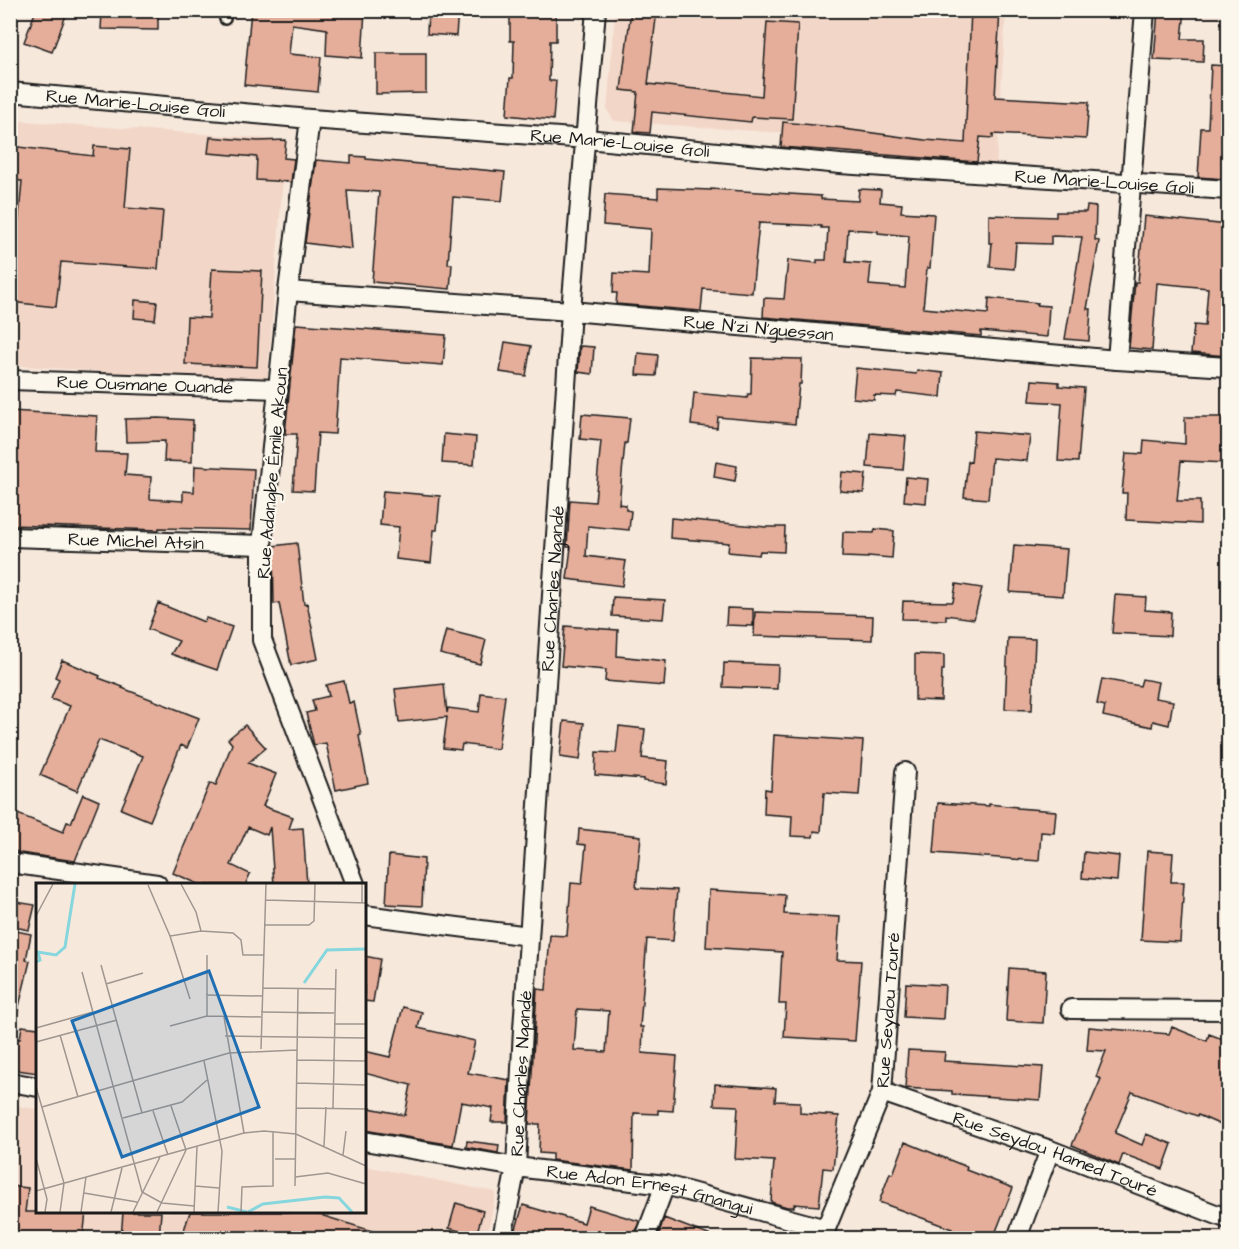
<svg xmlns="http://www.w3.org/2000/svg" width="1239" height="1249" font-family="'Architects Daughter',sans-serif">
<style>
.built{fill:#f2d7c8}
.building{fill:#e5ae9a;stroke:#1c1c1c;stroke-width:1.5;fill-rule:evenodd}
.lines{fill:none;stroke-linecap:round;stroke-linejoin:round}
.service-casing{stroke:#1c1c1c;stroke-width:14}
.minor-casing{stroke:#1c1c1c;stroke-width:22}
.service{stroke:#fbf7ec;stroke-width:9}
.minor{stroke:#fbf7ec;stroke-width:18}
.labels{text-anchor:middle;stroke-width:4.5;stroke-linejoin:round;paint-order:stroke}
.street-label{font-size:18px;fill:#1c1c1c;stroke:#fbf7ec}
.inset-river{fill:none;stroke:#85d6dd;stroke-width:3}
.inset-road{fill:none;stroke:#9f968f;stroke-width:1.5}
.view{fill:#1f6fb2;fill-opacity:0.15;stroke:#1f6fb2;stroke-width:3}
.inset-edge{fill:none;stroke:#1c1c1c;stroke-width:3}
</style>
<rect width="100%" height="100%" fill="#f7e8dc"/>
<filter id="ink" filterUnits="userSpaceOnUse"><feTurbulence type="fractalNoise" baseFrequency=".0167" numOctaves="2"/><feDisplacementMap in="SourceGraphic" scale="12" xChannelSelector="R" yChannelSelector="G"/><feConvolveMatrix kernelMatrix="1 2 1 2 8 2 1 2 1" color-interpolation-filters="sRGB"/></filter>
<g filter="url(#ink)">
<path class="built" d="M615 11H1006L996 170 780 154 782 133 614 121 607 110Z
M10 120 286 140 267 384 11 365Z
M10 1105 37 1109 38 1212H364L365 1166 496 1192 487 1238H11Z"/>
<path class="building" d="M36 10H68L52 52 24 42Z
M251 10H365L362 58 326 55 327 29 292 24 289 54 321 57 318 92 244 85Z
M428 10H458L456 36 427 34Z
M631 10H657L648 84 762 96 767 22 798 24 792 119 752 117 751 122 652 112 650 133 634 132 638 92 621 90Z
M971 10H1000L995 97 1089 102 1086 139 993 134V138L980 137 977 162 781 147 783 122 844 128V129L925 140 965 143Z
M1158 10H1185L1182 39H1204L1203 62 1154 60Z
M510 11H556V41H550L549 81H556L553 120 507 115 510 78H513L514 41H510Z
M102 13 158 14V30L101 29Z
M376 53H426V93L376 94Z
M1211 65 1228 66V124L1225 179 1198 177 1201 128H1208Z
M210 137 258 141 286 140 284 158 294 159 291 182 256 180 257 157 208 153Z
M10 146 93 156 94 146 130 149 125 208 163 211 158 269 61 262 56 307 10 302V260L15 261 22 181 10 180Z
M351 156 366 157V159L505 172 502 201 453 197 448 264H452L450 289 372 282 379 192 347 190 352 249 305 243 316 160 351 163Z
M658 188 711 190V189L821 196V199L858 201 859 189 881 190 880 202 902 204 901 212 934 214 930 268H927L923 308 988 314 989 298 1038 303 1037 305 1049 306 1047 337 981 331V336L763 317 764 298 784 299 788 260 817 263V260H826L828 228H821V226L759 223 752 293 703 289 701 311 616 304 617 293H613L614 273 649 275 651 229 603 225 605 194 658 198ZM848 229 878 231V233L909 236 905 288 869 285 871 264 846 262Z
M1087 206 1096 207 1095 240 1099 241 1087 309H1091L1089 341 1065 339 1082 237 1051 236V244L1016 243 1014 269 990 267 992 243H989V215L1056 217V212H1086Z
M1144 216 1228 225V356L1191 353 1194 325 1205 326 1208 288 1157 283 1152 350 1129 348 1135 282H1138Z
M212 269 262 271 257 367 185 364 187 317 209 318Z
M135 300 157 302 155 320 134 318Z
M296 324 446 335 443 365 340 357 335 434 318 433 314 491 293 490 297 434H285Z
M505 342 531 346 526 376 500 372Z
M580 346 594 347 592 374 578 372Z
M638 353 658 355 656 376 636 375Z
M752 358 802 359 801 384H799L795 424 718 417 717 428 691 425 694 393 747 398 748 394H751Z
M856 368 916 374 917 370 943 373 941 397 897 392 896 396 874 395V400L853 398Z
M1032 380 1059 382V386L1084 388 1078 462 1058 461 1062 403 1030 401Z
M10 411 97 416 95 452 127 453 125 475 151 477 150 499 183 501V491L194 492 195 466 254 469 251 530 159 528V530L10 525Z
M582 414 630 418 627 443H625L619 504 626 505V510L631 511 629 530 588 526 586 556 626 561 622 586 567 579 571 547H567L570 500 595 502 601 441 580 439Z
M1185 417H1228V463L1181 461 1177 501H1200V524L1126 520 1127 493H1122L1126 453 1143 454 1144 440 1185 444Z
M159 418 193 420 192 462 164 461 165 441 126 442 125 419Z
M974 431 1030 436 1027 461 992 458 988 499 964 497 968 461 971 462Z
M870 433 906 436 903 470 867 467Z
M444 434 476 437 474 465 442 463Z
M716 462 737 466 735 481 714 477Z
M842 472 866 474 864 493 840 491Z
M906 477 928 479 926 503 904 501Z
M383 491 440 496 437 530H434L431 563 396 559 399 527 380 525Z
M671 518 766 527H785L784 552 760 551 759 555 728 552 729 543 670 538Z
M875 529 894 531 892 558 868 556V558L842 557 843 532 874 533Z
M297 543 304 604 307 603 318 659 291 665 279 603 274 604 273 546Z
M1014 545 1067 549 1063 596 1010 592Z
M956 584 982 588 974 619 946 615V620L902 619 903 601 953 602Z
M1115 595 1146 597 1145 610 1171 612 1170 636 1112 633Z
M613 597 665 600 663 619 612 616Z
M158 603 204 622 206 618 232 627 217 670 171 654 179 641 148 629Z
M727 608 753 609V626L726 625Z
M755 612 873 616 872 640 754 636Z
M565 626 618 630 617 656 666 661 664 686 605 681 606 670 561 666Z
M446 630 486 640 480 664 440 654Z
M1008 638 1035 639 1032 710 1005 709Z
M915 654 944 655V670H942L941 701 915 700Z
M62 660 100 676 99 678 123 687 122 688 199 718 187 748 181 745 150 821 121 809 143 756 99 740 77 791 40 775 70 706 51 699 59 679 55 677Z
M724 663 778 665 777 689 723 687Z
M1102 679 1140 686 1142 679 1158 682 1155 698 1173 701 1169 725 1153 721 1152 727 1103 716 1105 706 1097 704Z
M344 681 349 703 354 702 361 735 359 736 368 783 336 790 326 743 314 745 306 713 315 711 312 700 329 696 326 685Z
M444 684 447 713 448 708 479 712 481 693 505 696 498 749 462 744 461 750 443 748 447 717 399 722 395 689Z
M564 721 584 723 580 760 560 757Z
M245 725 266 748 248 763 276 774 263 806 293 817 289 829 303 828 307 885H274L270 827 267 835 248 827 231 865 250 874 245 885H201L173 873 210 783 216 785 232 744 228 739Z
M619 726 645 729 642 758 668 761 666 784 643 781 644 779 595 775 596 752 616 753Z
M774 735 863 741 859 795 824 793 821 832 814 831 813 837 791 836 792 816 764 814 765 789 771 790Z
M83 794 99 801 75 861 20 853 10 849V811L63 832 67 822 71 823Z
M938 803 989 806V804L1017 807V808L1056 811 1054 833 1041 832 1039 861 934 853Z
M579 829 641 836 636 888 677 890 673 941 647 939 640 1027H643L642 1053 677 1056 673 1111 658 1110V1114L634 1113 633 1170 552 1160V1154L539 1153 540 1124H529L537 989 546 990 550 935 567 936 571 883 582 884 586 845 578 844ZM577 1009 609 1011 606 1052 574 1050Z
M1147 851 1173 853 1171 882H1184L1180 942 1141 940Z
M1084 852 1119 856 1117 881 1082 878Z
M389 855 424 859 422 906 386 904Z
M709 890 785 895 784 914 840 917 837 960 861 961 855 1041 784 1037 786 1004H779L782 952 706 947Z
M10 901 35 905 29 930 10 926Z
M16 931 31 934 26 960 30 961 16 1019 10 1018V958Z
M364 956 380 959 373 1002 364 1001Z
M1009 968 1046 971 1043 1023 1006 1021Z
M906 983 945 985 943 1019 904 1017Z
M403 1007 422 1012 418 1028 475 1041 468 1073 509 1080 507 1122H491L493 1108 461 1102 453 1145 364 1130V1107L405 1115 411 1085 364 1073V1051L390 1057Z
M22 1026 38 1028V1073L10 1069V1037L20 1039Z
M1089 1027 1169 1034 1172 1027 1207 1041 1209 1034 1228 1041V1128L1198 1115 1197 1116 1132 1092 1115 1133 1142 1145 1146 1134 1172 1144 1163 1169 1123 1154 1119 1165 1072 1145 1101 1079 1096 1077 1106 1051 1087 1050Z
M908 1050 945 1052 944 1061 1043 1067 1040 1100 952 1094V1091L905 1088Z
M715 1084 776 1088 775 1101 800 1102V1113L839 1116 833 1169 823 1168 819 1206 794 1204V1207H787L771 1202 774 1161 735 1159 738 1106 714 1105Z
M467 1141 499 1145 498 1153 466 1147Z
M905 1142 967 1167 966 1170 1013 1188 993 1239H948L952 1229 879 1202 890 1173 893 1174Z
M10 1186 28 1188 25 1212H86L83 1239H10Z
M456 1203 483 1211 476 1236 449 1228Z
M523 1205 584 1223 589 1206 639 1221 634 1239H513Z
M123 1212H161L159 1239H121Z
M190 1212H311L385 1235V1239H181Z
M664 1218 714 1237V1239H657Z"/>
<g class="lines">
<defs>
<path id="service" d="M224 10 225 19"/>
<g id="minor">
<path id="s1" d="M10 92 310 119 587 139 840 164 1228 190"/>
<path d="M310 119 288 291 262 545V640L355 884"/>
<path id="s2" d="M288 291 571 311 1117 360 1228 367"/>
<path d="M1117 360 1145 10"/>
<path id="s3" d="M10 380 278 389"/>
<path id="s4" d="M10 537 262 545"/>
<path d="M10 863 157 884"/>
<path d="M364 915 529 936"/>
<path d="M1071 1009 1228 1010"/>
<path d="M10 1082 38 1087"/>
<path id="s5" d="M882 1092 1050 1150 1228 1219"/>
<path id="s6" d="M364 1141 516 1167 665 1185 826 1229"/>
<path id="s7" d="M502 1238 516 1167 523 1029 571 311 596 10"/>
<path d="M645 1238 665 1185"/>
<path id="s8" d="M822 1238 882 1092 905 772"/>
<path d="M1017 1238 1050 1150"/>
</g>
</defs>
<use href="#service" class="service-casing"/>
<use href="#minor" class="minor-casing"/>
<use href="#service" class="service"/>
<use href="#minor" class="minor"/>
</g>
</g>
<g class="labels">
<g class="street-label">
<text dy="6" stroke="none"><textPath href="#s1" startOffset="126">Rue Marie-Louise Goli</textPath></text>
<text dy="6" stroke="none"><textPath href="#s1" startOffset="612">Rue Marie-Louise Goli</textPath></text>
<text dy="6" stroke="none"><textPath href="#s1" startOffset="1098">Rue Marie-Louise Goli</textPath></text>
<text dy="6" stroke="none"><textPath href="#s2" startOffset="472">Rue N'zi N'guessan</textPath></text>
<text dy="6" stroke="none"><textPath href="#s3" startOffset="135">Rue Ousmane Ouandé</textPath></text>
<text transform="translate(272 473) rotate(-85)" y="6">Rue Adangbe Émile Akoun</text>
<text dy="6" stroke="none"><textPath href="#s4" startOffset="126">Rue Michel Atsin</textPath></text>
<text dy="6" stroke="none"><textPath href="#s7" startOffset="652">Rue Charles Ngandé</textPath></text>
<text dy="6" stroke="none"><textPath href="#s8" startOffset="240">Rue Seydou Touré</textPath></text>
<text dy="6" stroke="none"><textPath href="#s7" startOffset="166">Rue Charles Ngandé</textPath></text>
<text dy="6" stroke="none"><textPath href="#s5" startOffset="184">Rue Seydou Hamed Touré</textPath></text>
<text dy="6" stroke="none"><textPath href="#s6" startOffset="290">Rue Adon Ernest Gnangui</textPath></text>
</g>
</g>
<g transform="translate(36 883)">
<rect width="330" height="330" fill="#f7e8dc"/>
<path class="inset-river" d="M0 79 4 77 2 69 20 72 29 64 39 1M268 100 291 67 330 66M191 324 211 329M212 329 227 321 289 314 303 315 316 329"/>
<path class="inset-road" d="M145 1 160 29 165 48M112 2 134 53M230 17 330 20M326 20V1M0 33 17 1M229 42H273L278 38 279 1M65 82 106 230M46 89 106 309 126 320 158 323M70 101 107 90M227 105 299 106M170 112 226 113M154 116 134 53 165 48 197 50 205 57 207 72H228M225 129 298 130M171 133V72M188 134 208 250M298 141H330M134 143 171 133 225 134M0 145 57 129M24 152 42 214M189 153 330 155M0 159 81 137M225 166 230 1M261 177 330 178M168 178 186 268 182 329M261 200 330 202M0 204 28 300 24 329M6 224 193 170 261 167M260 225 330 226M297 225 300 86M117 228 132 272M87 235 146 219 171 197M288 263 290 224M307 272 310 248M0 275 11 316 9 329M239 276H260M259 294 292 290 330 301M159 303 183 305M259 303 262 106M0 308 208 250 228 248 260 251 330 283M48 310 101 319M45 329 50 294M75 329 86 285M97 329 124 274M121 329 150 267 135 223M158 329 161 264M205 329 206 304 237 303V248"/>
<path class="view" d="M173 88 223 224 86 274 36 138Z"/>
<rect width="330" height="330" class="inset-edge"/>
</g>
<rect width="1239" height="1249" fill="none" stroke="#fbf7ec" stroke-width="36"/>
<rect x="18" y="18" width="1203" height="1213" fill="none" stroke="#1c1c1c" stroke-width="2" filter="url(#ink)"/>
</svg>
